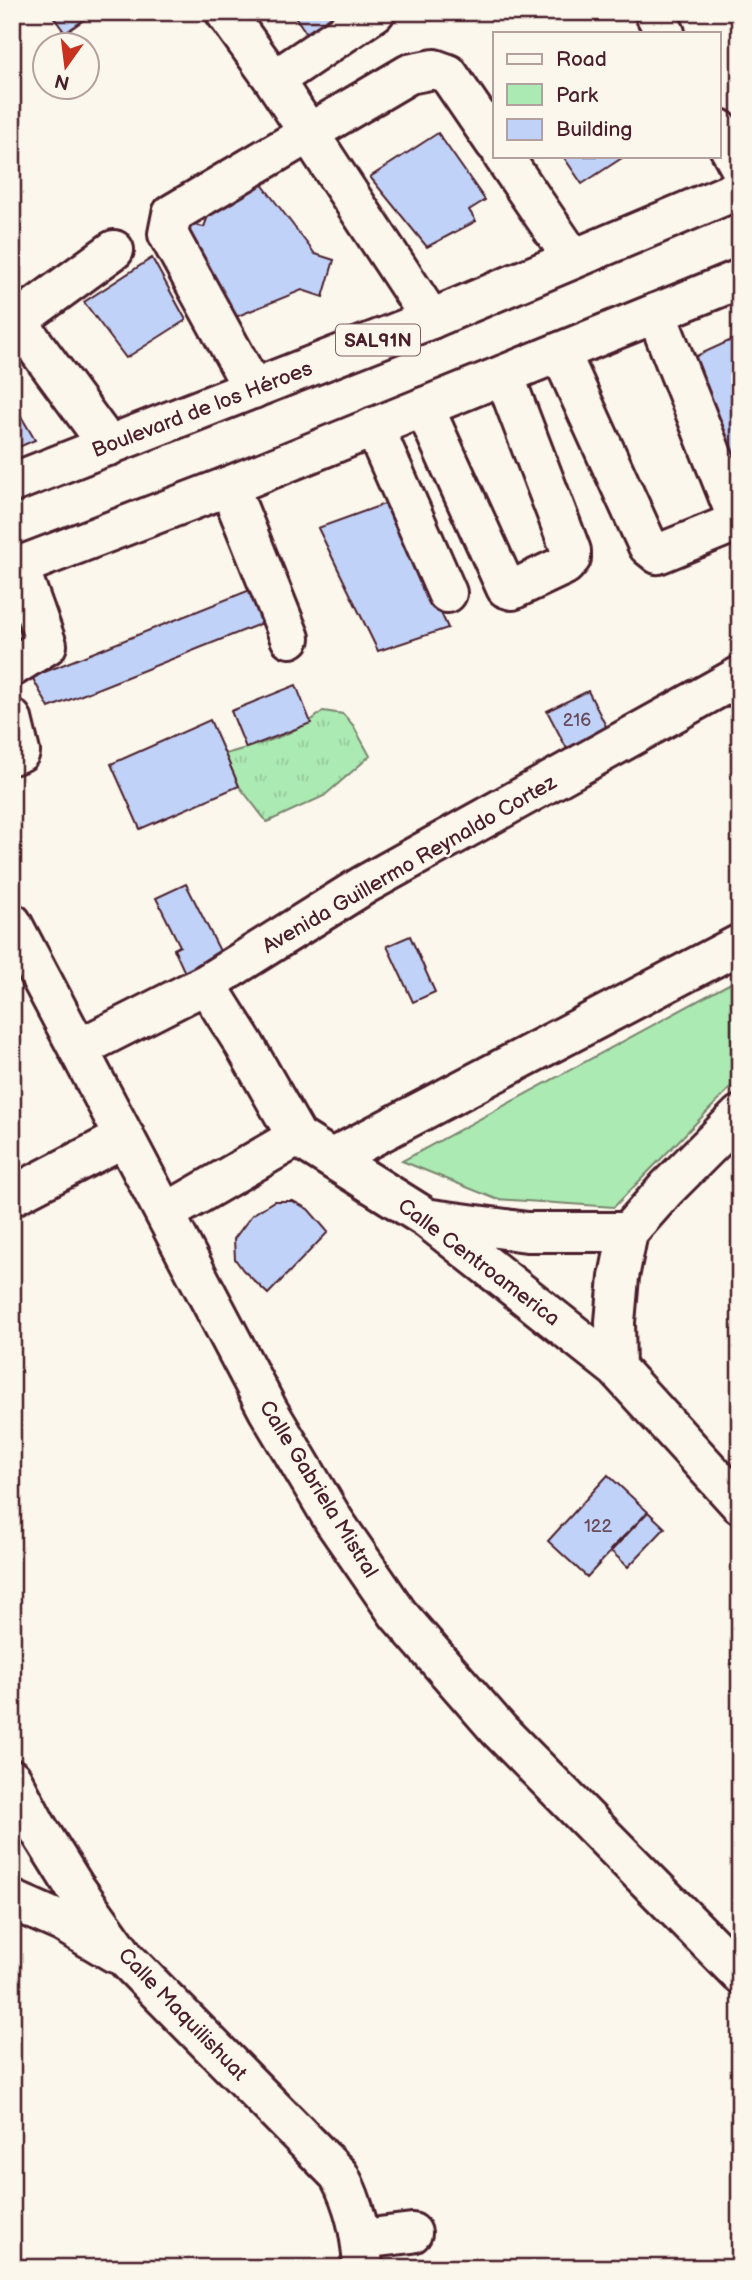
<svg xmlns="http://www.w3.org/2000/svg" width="752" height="2280" font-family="'Balsamiq Sans',sans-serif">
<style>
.grass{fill:url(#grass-tufts);stroke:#7a846e;stroke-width:2}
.green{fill:#abeab2;stroke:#7a846e;stroke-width:2}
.building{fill:#c1d2f8;stroke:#4a1f2b;stroke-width:2}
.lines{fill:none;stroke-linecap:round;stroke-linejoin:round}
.minor-casing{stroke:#4a1f2b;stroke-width:44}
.major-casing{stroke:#4a1f2b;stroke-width:44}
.minor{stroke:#fbf7ec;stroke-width:38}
.major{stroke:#fbf7ec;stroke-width:38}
.labels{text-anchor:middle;stroke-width:5;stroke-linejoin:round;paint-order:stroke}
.number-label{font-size:18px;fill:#684c5e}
.shield{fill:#fbf7ec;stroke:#7f6065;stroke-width:2}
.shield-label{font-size:19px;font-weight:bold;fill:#4a1f2b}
.street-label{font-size:21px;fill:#4a1f2b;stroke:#fbf7ec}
</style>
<defs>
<pattern id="grass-tufts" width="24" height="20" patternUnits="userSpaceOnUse" patternTransform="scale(1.75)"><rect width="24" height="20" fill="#abeab2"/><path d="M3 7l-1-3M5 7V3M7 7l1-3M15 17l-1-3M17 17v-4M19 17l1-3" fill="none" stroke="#95c899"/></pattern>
</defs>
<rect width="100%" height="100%" fill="#fbf7ec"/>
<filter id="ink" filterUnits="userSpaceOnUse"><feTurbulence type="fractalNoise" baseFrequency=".0143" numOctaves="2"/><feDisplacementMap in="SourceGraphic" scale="14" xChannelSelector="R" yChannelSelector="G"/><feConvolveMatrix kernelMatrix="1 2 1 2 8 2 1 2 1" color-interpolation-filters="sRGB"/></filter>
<g filter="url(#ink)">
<path class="grass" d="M323 711 343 714 353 725 370 756 324 796 267 822 239 786 225 754C258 745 298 734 323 711Z"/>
<path class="green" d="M740 978V1078L614 1207 496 1199 402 1161Z"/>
<path class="building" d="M50 12H95L65 33Z
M292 12H356L313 43Z
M438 133 485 200 469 210 476 221 427 247 370 177Z
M563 156H625L582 184Z
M261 183 315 254 334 260 323 297 302 290 233 318 184 223 204 227 208 216Z
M152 258 186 320 126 358 84 302Z
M740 336V545L733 548 670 368Z
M12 401 35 440 12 450Z
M390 502 448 628 378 651 318 528Z
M260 586 275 618 49 708 32 677Z
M296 685 311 723 246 748 231 711Z
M588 691 607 728 567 749 547 711Z
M210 720 239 786 140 829 111 764Z
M186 884 222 955 185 973 174 949 180 946 156 898Z
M410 936 435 992 413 1002 387 946Z
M274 1201H293L308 1209 328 1232 268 1294 243 1270 235 1259 234 1239 252 1215Z
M608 1475 648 1512 587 1577 548 1541Z
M648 1512 665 1528 628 1567 610 1550Z"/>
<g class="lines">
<defs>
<path id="minor" d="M225 12 274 80 431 319
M654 12 665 33
M274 80 375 12
M719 129 740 167
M503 156 573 259
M12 314 109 446
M17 321 114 250
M560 352 648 546 658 554 734 523 737 518 656 313
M253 389 168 234 172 214 409 74 434 69 448 74 495 143
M424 407 506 588 512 590 565 565 571 558V551L504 375
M374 427 447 593
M229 486 290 638
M12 667 47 645 19 567
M12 719 20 752 12 755
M12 923 268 1410 334 1521 398 1614 499 1730 740 1974
M206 984 244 1044 297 1137 428 1219 616 1368 740 1504
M78 1049 206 984 364 885 740 676
M332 1158 740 944
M12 1196 125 1137
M166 1213 297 1137
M432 1219 527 1232H628
M616 1368 615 1322 619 1277 628 1232 667 1188 740 1115
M12 1779 36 1825 74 1886 126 1959 339 2175C355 2205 361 2234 363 2268
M12 1900 62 1922 115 1953
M362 2239 412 2233"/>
<path id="major" d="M12 483 431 319 740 189
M12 569 229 486 740 279"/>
</defs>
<use href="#minor" class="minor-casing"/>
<use href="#major" class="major-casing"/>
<use href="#minor" class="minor"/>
<use href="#major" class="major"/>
</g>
</g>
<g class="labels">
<g class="number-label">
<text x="577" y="726">216</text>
<text x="598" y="1532">122</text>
</g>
<rect class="shield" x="336" y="324.5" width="84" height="31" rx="5"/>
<g class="shield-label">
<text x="378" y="347">SAL91N</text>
</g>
<g class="street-label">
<text transform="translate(202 409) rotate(-21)" y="7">Boulevard de los Héroes</text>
<text transform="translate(409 864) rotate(-30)" y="7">Avenida Guillermo Reynaldo Cortez</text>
<text transform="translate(479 1262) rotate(37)" y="7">Calle Centroamerica</text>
<text transform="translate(319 1489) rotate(58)" y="7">Calle Gabriela Mistral</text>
<text transform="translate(183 2014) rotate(46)" y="7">Calle Maquilishuat</text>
</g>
</g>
<rect width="752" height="2280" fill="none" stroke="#fbf7ec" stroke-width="42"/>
<rect x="21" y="21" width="710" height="2238" fill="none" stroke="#4a1f2b" stroke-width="2.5" filter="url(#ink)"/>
<rect x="493" y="32" width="228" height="126" fill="#fbf7ec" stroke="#b4a19f" stroke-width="2"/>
<rect x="507" y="54" width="35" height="10" fill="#fbf7ec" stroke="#b4a19f" stroke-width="2"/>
<text x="556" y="66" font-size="21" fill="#4a1f2b">Road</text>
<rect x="507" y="84" width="35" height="21" fill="#abeab2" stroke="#b4a19f" stroke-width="2"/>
<text x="556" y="102" font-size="21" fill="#4a1f2b">Park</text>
<rect x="507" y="119" width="35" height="21" fill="#c1d2f8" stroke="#b4a19f" stroke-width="2"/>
<text x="556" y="136" font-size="21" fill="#4a1f2b">Building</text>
<g transform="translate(66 66) rotate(194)"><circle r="33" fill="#fbf7ec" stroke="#b4a19f" stroke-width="2"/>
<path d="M0-5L12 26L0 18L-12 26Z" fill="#c8321e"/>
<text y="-10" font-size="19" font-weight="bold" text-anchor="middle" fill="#4a1f2b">N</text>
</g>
</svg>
